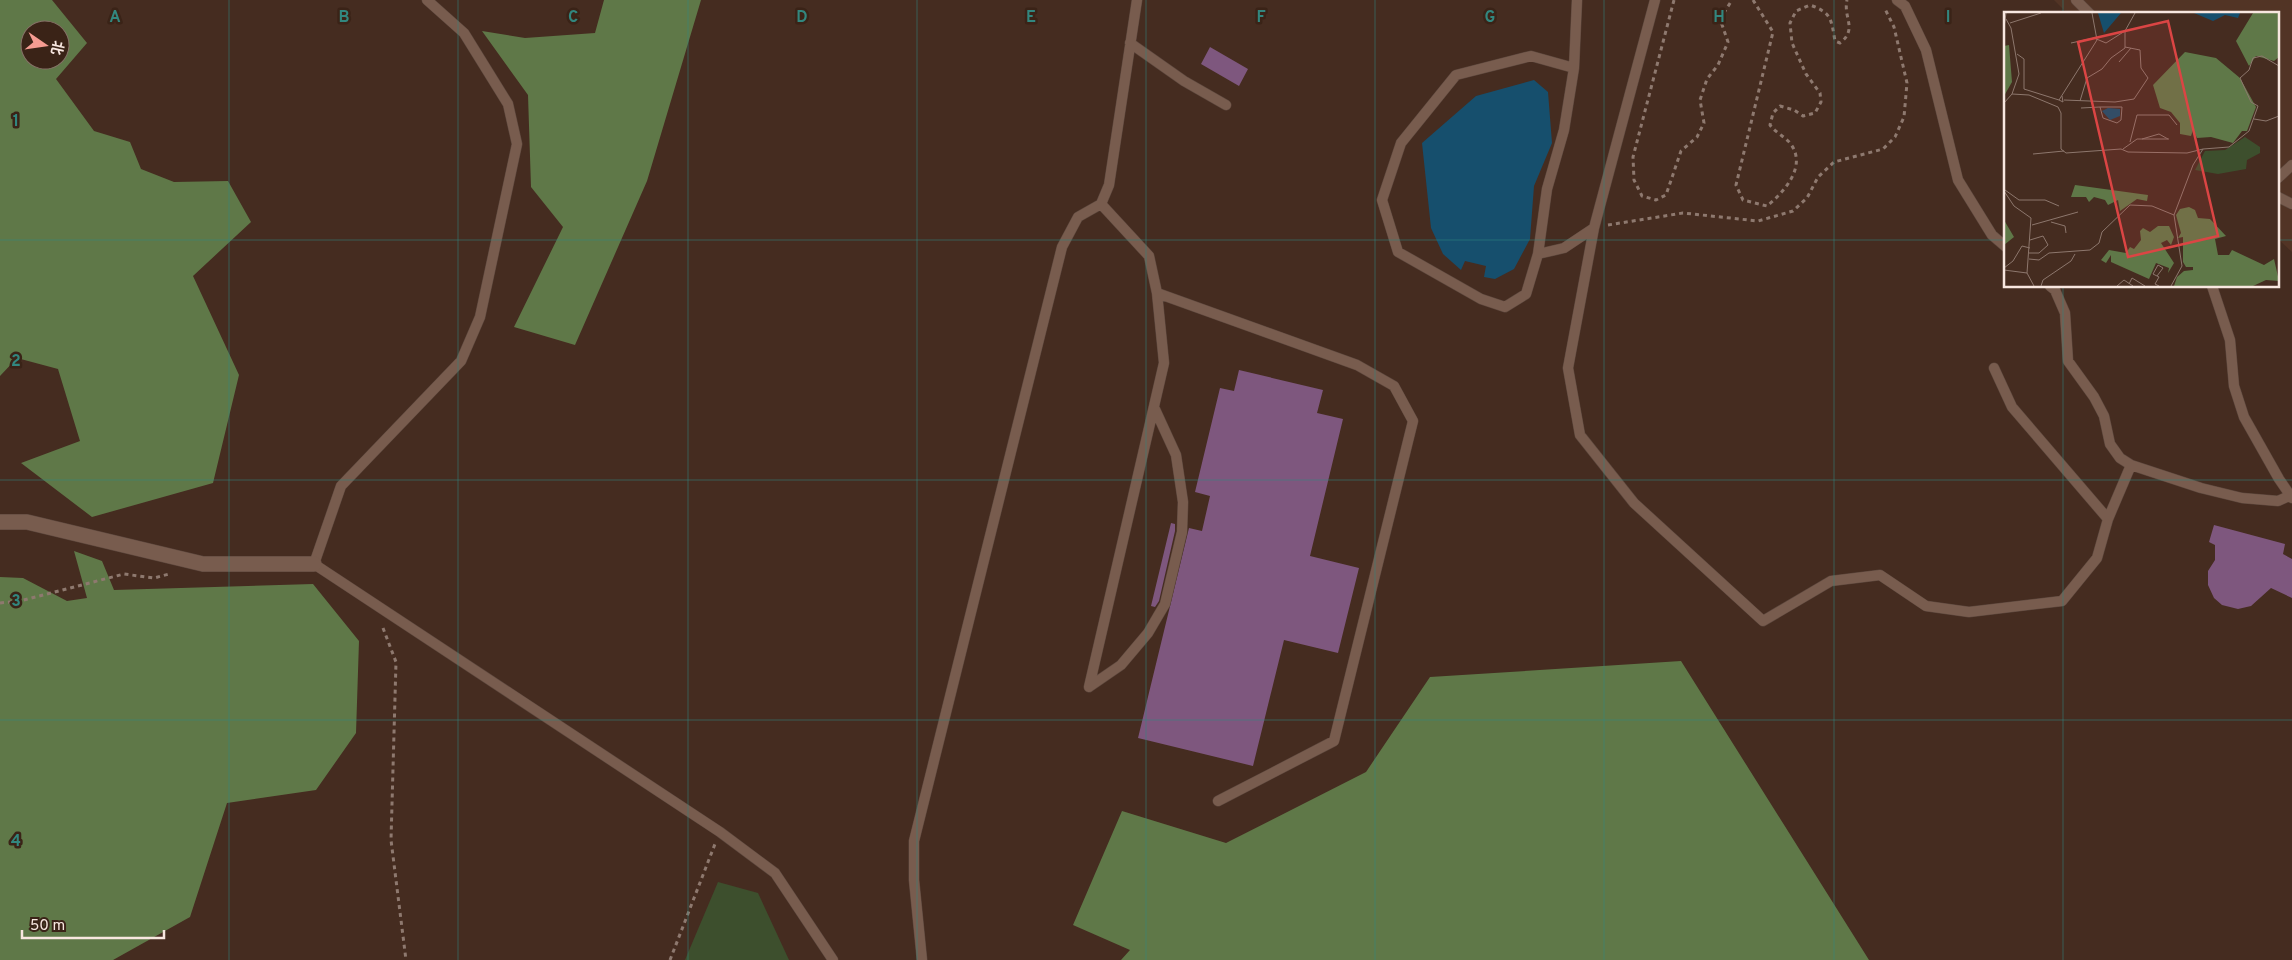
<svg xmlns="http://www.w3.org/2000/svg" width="2292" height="960" font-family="Overpass,'Noto Sans SC',sans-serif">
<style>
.built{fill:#523425}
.green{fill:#3d4f2d}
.forest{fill:#5f7848;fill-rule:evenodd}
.water{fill:#164f6d}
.building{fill:#7e577e}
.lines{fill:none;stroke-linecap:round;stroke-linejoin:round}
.lane-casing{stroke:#5c473d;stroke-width:11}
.street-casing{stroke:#5c473d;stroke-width:16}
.path{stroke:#8e796f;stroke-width:3;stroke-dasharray:4 4;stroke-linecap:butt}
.lane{stroke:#785c4e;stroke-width:10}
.street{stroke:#785c4e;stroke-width:15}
.grid{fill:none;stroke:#32877f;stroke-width:1;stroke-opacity:0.55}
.inset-road{fill:none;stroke:#8d776d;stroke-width:1}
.view{fill:#db4544;fill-opacity:0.15;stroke:#db4544;stroke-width:2.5}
.inset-edge{fill:none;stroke:#f8e7e0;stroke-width:2.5}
.grid-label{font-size:16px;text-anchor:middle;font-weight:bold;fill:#32877f;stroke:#3a2317;stroke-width:5;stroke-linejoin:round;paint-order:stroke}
</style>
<rect width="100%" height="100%" fill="#452c20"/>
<path class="built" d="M2054 0H2292V252L2278 239V14H2068Z"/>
<path class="green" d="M718 882 758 893 789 960H685Z"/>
<path class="forest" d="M0 0H52L87 43 56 79 94 131 130 142 141 169 174 182 228 181 251 222 193 276 239 375 213 483 92 517 21 463 80 441 58 369 17 358 0 376ZM30 30H60V60H30Z
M604 0H701L647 181 575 345 514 327 563 227 531 187 528 95 482 31 525 38 595 33Z
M74 551 102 561 114 590 313 584 359 641 356 733 316 790 227 803 190 917 113 960H0V577L23 578 67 601 87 598Z
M1681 661 1869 960H1121L1130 950 1073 925 1122 811 1226 843 1366 772 1430 677Z"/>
<path class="water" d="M1534 80 1548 92 1552 143 1534 186 1530 239 1514 269 1495 279 1484 277 1486 266 1465 261 1461 270 1443 254 1431 228 1422 143 1476 96Z"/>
<path class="building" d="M1210 47 1248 69 1239 86 1201 64Z
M1239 370 1323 390 1317 413 1343 419 1310 556 1359 568 1338 653 1284 640 1253 766 1138 738 1189 528 1202 531 1210 496 1195 492 1220 388 1234 391Z
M1171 523 1175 524V531L1159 601 1155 607 1151 606Z
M2214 525 2285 544 2283 554 2292 559V598L2271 588 2251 606 2238 609 2222 605 2214 598 2208 585V571L2215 560V545L2209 542Z"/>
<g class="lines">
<defs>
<path id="lane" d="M427 0 464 33 508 104 517 144 480 317 461 361 341 486 314 564 720 832 775 873 833 960
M1655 0 1594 228 1568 368 1580 435 1634 503 1763 621 1831 581 1880 575 1926 606 1969 612 2062 601 2097 558 2108 519 2131 465
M1897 0 1905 6 1926 50 1958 180 1992 235 2006 247
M2076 0 2090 14
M1130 43 1184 81 1226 105
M1531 56 1574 68 1564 130 1547 189 1538 254 1526 294 1505 307 1481 299 1398 252 1382 200 1401 143 1456 75Z
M1574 68 1577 0
M2278 178 2292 165
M2278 197 2292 204
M1538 254 1564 248 1594 228
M2050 286 2055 290 2065 313 2068 361 2094 397 2104 416 2110 444 2120 458 2131 465 2201 488 2242 498 2278 501 2289 496
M2212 286 2230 340 2234 386 2244 417 2279 479 2292 498
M1157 293 1357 365 1394 386 1413 421 1334 741 1218 801
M1994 368 2012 407 2108 519
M1089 687 1164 363 1157 293 1149 256 1101 204
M1089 687 1121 665 1148 633 1165 604 1182 532 1183 502 1176 455 1154 407
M922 960 914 880V841L1062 247 1078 217 1101 204 1109 185 1137 0"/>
<path id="street" d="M0 522H27L203 564H314"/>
</defs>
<use href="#lane" class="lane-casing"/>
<use href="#street" class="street-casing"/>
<path class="path" d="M1674 0 1633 157 1634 180 1642 196 1656 200 1666 195 1681 151 1697 137 1704 123 1700 100 1707 79 1718 65 1728 42 1720 19 1732 0
M1753 0 1773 32 1736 185 1743 200 1767 206C1784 192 1808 166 1790 143 1784 136 1776 133 1770 125L1773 113 1780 106 1794 110 1803 116 1815 113 1821 102 1820 93 1806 74 1792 43 1790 23 1796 11 1810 5C1832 13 1831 19 1835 41L1840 43C1858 29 1843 18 1847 0
M1608 225 1683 213 1758 221 1793 211 1807 198 1818 177 1834 162 1883 149 1895 137 1904 117 1907 83 1894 27 1885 9
M0 603 20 601 124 574 154 578 169 574
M383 628 396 662 391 840 406 960
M670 960 715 844"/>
<use href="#lane" class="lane"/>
<use href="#street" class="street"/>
</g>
<path class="grid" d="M229 0V960M458 0V960M688 0V960M917 0V960M1146 0V960M1375 0V960M1604 0V960M1834 0V960M2063 0V14M0 240H2006M2278 240H2292M2063 286V960M0 480H2292M0 720H2292"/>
<g transform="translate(2004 12)">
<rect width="275" height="275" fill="#452c20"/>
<path d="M241 125 256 135V141L243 148 242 157 214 162 191 158 201 139 221 138Z" fill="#3d4f2d"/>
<path d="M249 1H275V45L270 49 252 44 245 54 232 29ZM5 33 8 70 0 84V34ZM181 40 212 46 236 66 252 95 243 119H238L229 131 207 125 193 126 189 118 187 124 176 122V111L167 100 156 96 149 73ZM71 173 144 183 143 189 133 187 116 199 114 188 104 193 101 188 90 185 85 190 82 185H67ZM185 195 191 198 194 206 206 207 222 224 211 227 214 243H225L228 238 260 253 270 247 275 269 262 268 249 274H170L173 265 180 259 189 258V255H182L179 250V225L174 226 177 221 172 203 176 197ZM0 208 10 225 0 233ZM154 214H165L170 225 167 233 163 228 157 231 170 251 164 261 165 256 152 251 145 267 107 250V243L102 251 97 248 105 238 122 241 126 235 130 237 137 228 136 219 139 216 146 220Z" fill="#5f7848"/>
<path d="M94 1H117L100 21ZM190 1H236L234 6 221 3 209 9ZM104 96 116 97V104L106 108 98 99Z" fill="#164f6d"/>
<path class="inset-road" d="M6 11 37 1M0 16 2 1M67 31 90 26 102 31 121 19 131 1M13 42 20 47V77L55 88M115 50 127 36M8 82 25 83 54 95 57 101V137L62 141 117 137 124 140 183 141 199 137 189 153 170 203 148 194 126 193 98 220 95 231 86 238 45 241 35 248 25 247M58 84 59 90 55 88 93 28 88 1M60 88 111 90 130 87 144 66 137 56 136 38 121 35M76 89 83 66 98 57 107 46 121 36V19M0 91 8 82 15 62 7 16 2 7M96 95H118L117 108 113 111 99 106ZM77 96 96 95M250 107 262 109 275 104M138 127 155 122 164 127M126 130 133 103H165L173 113M119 137 133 127H165M199 137 225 135 245 119 254 94 247 90 236 66 245 58 249 46 258 44 275 54M29 142 60 139M1 178 15 188H41L55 194M0 179 10 194 27 206 23 261 30 274M47 210 61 214 62 221M28 213 74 200M25 241H35L44 233 39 224 26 228M0 256 9 249 18 234 26 236M0 258 23 261M153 264 159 256 154 253 149 262 155 265 151 272 155 274M125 272 128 266 141 274M37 274 39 268 67 249 71 242M113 274 120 268 129 274M167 274 178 254 170 203"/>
<path class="view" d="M164 9 214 224 124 245 74 30Z"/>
<rect width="275" height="275" class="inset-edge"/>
</g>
<g class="grid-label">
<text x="115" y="22">A</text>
<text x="344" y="22">B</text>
<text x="573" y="22">C</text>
<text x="802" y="22">D</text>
<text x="1031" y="22">E</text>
<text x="1261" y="22">F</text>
<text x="1490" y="22">G</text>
<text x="1719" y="22">H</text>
<text x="1948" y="22">I</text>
<text x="16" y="126">1</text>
<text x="16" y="366">2</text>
<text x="16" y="606">3</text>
<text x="16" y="846">4</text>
</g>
<g transform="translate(45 45) rotate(103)"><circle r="24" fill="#3a2317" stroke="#867167"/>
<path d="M0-4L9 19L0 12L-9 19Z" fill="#f59c92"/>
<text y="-8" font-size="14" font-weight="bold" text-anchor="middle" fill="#f8e7e0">北</text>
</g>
<path d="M22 930v8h142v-8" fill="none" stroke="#f8e7e0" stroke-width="2.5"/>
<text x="30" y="930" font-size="15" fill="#f8e7e0" stroke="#3a2317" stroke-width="4" paint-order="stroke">50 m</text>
</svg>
